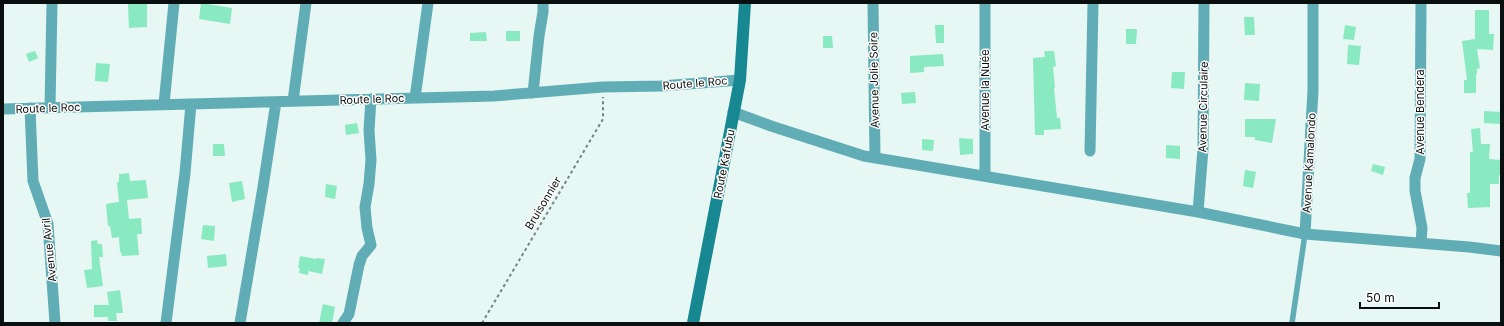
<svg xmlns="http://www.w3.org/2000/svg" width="1504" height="326" font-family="Inter,sans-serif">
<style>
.building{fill:#89e9c0}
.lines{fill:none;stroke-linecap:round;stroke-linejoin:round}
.path{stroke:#778381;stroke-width:2;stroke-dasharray:3 3;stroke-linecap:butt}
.lane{stroke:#61adb6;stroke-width:5.5}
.street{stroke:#61adb6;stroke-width:11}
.secondary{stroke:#178791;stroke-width:12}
.labels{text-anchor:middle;stroke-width:3;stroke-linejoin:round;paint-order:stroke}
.street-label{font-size:11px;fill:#090f0e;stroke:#fff}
</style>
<rect width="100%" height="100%" fill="#e6f7f4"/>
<path class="building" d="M147 3V27L129 28 128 4Z
M201 3 232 8 230 24 199 19Z
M1475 10H1489V34H1494L1493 50 1477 49 1480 68 1477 69V74H1476V93H1464V80H1467L1462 41 1475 39Z
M1244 17H1254L1255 35H1245Z
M935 25H944V43H936Z
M1345 25 1356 27 1354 40 1343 39Z
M1126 29H1137L1136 44H1126Z
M506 31H520V41H506Z
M486 32 487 41H470V33Z
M823 36H832L833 48H823Z
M1348 45 1361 46 1359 65 1347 64Z
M35 51 38 58 29 62 26 54Z
M1044 51H1054L1056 66 1053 67 1055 88H1054L1057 118H1060L1061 129 1044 130V135H1035L1033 58 1045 57Z
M943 54 944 66 924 67V72L910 73V56Z
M96 63 110 64 108 82 95 81Z
M1172 72H1185L1184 89 1171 88Z
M1245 83 1260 84 1259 101 1244 100Z
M915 92 916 103 902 104 901 93Z
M1484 111 1501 112V124L1484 123Z
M1245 119H1276L1272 143 1255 140V137H1245Z
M357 123 359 133 346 135 345 125Z
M1480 128 1481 144H1490L1489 159 1501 160V175H1499V184H1490V207L1468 208 1467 193H1470V152H1473L1471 129Z
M959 138 973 139V154L960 155Z
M922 139 934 140 933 151 922 150Z
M213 144H224L225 156H213Z
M1166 145 1180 146V159L1166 158Z
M1373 164 1385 167 1383 175 1371 171Z
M1245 170 1256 172 1253 188 1243 186Z
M129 173 130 181 146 180 148 198 127 200 129 219 141 218 142 234H137L139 255 122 256 121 252H120L119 237 112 238 110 226H108L106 204 119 202 117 182H119V174Z
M242 181 245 199 232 202 229 183Z
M326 184 337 186 335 199 325 197Z
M203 225 215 226 214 241 201 239Z
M97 240 98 244H102L103 257H99L103 286 87 288 84 270 92 269 91 241Z
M226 254 227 266 208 268 207 256Z
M300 256 316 259 317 258 325 259 322 274 308 271V275L299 273 300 268H298Z
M120 290 123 313H116L117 321H108V317H94V305H109L107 292Z
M323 304 335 307 332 323H319Z"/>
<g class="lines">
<path class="path" d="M482 323 603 119V97"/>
<path class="lane" d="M1292 323 1305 234"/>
<path class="street" d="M873 3 875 158
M533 93 539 36 543 12V3
M415 98 428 3
M293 101 306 3
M164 104 174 3
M50 107 52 3
M30 108 33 181 48 224 55 323
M3 109 494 96 603 87 661 86 740 80
M733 112 771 126 864 156 1198 212 1305 234 1469 247 1501 251
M1090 151 1093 3
M985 176V3
M1198 212 1203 149 1204 3
M1305 234 1313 90V3
M1421 243 1422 228 1415 191V178L1420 159 1421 3
M166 323 185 173 191 104
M240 323 263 187 276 102
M343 323 349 314 359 265 362 256 371 245 367 228 365 207 369 184 371 160 369 130 371 99"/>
<path class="secondary" d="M693 323 740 80 745 3"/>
</g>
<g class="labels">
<g class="street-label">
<text transform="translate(874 80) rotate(-91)" y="4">Avenue Jolie Soire</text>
<text transform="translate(695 83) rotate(-5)" y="4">Route le Roc</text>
<text transform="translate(985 90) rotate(-90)" y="4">Avenue la Nuée</text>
<text transform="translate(372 99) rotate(-2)" y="4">Route le Roc</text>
<text transform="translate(1203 107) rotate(-89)" y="4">Avenue Circulaire</text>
<text transform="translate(48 108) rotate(-2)" y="4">Route le Roc</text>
<text transform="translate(1420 112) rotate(-90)" y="4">Avenue Bendera</text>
<text transform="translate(1309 163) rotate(-87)" y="4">Avenue Kamalondo</text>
<text transform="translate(724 164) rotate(-79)" y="4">Route Kafubu</text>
<text transform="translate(543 203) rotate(-59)" y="4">Bruisonnier</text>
<text transform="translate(49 250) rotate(-96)" y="4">Avenue Avril</text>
</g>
</g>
<rect width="1504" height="326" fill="none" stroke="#090f0e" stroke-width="8"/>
<path d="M1360 302v6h79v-6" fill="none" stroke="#090f0e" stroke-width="2"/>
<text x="1366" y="302" font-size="12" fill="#090f0e" stroke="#ffffff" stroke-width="3" paint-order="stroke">50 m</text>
</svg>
